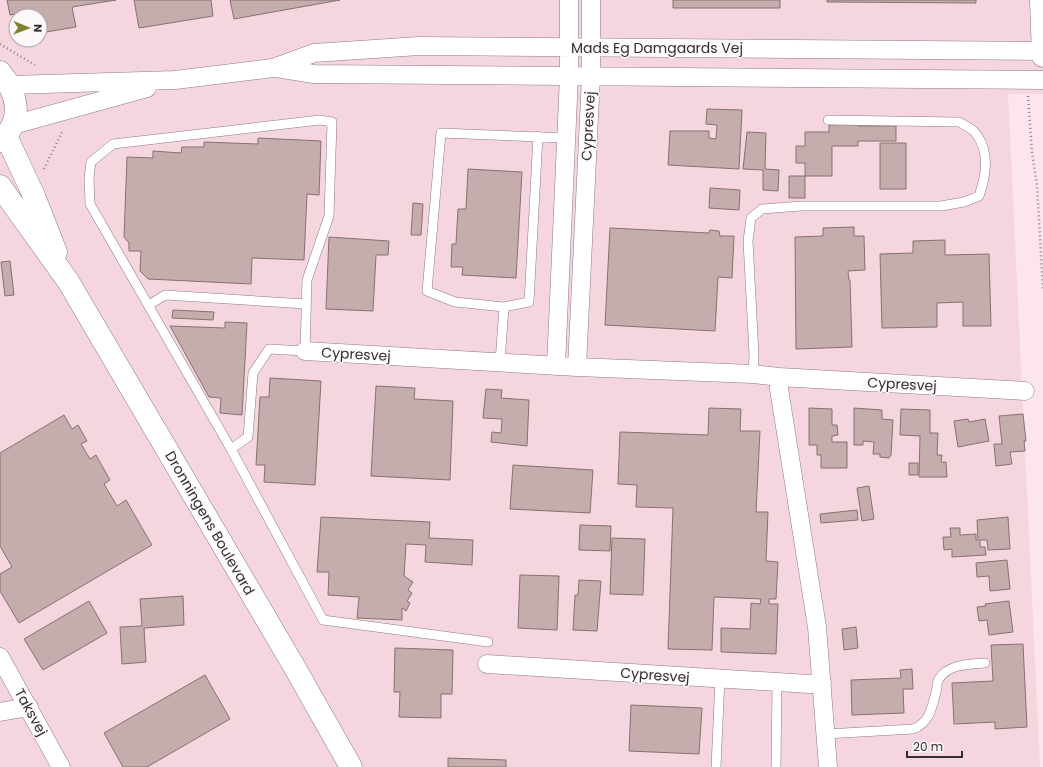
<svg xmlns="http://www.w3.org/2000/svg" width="1043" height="767" font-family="Poppins,sans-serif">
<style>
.built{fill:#f5d6de;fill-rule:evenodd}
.building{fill:#c4adac;stroke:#867170}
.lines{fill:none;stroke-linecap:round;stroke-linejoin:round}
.lane-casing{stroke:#8e797f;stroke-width:10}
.street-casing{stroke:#8e797f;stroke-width:19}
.secondary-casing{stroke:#8e797f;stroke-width:23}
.path{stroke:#918186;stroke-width:2.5;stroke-dasharray:1 3;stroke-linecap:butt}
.lane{stroke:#fff;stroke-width:9}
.street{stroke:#fff;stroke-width:18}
.secondary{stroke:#fff;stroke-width:22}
.labels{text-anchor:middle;stroke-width:3;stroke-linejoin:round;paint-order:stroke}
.street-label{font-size:14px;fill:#362d30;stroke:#fcf8f9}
</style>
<rect width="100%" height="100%" fill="#fce5ec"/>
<path class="built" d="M0 0H1043V94H1008L1040 767H0ZM16 16H40V40H16Z"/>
<path class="building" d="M7 0H116L72 7 76 27 40 33V16H16V19L15 14 10 15Z
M134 0H211L213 16 139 28Z
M230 0H340L234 19Z
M673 0H780V8H673Z
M827 0H976V3L827 2Z
M707 109 742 110 739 169 668 165 670 131H709V138L716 139 717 125 706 124Z
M858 124V126H896V141H858V146H832V176H805V163H796V146H805V132H829V125Z
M747 132 766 133 765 169 779 170 778 191 763 190V170L743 169Z
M258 138 321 141 319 195 307 194 304 260 252 258 251 284 148 279 140 271 141 251H129V243L124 237 127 157 153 158V151L181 153 182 147H204V142L258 144Z
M880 143H906V189H880Z
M468 169 522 172 516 278 462 275 463 267H451L452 244H456L458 209H466Z
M789 176H805V198H789Z
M710 188 740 190 739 210 709 208Z
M413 203 423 204 421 235H411Z
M854 227V236H864L865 270 848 271 849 280H850L852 347 796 349 795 237 823 236V228Z
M610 228 709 233 710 230 719 231 720 236H734L732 278 718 277 715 331 605 325Z
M329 237 389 241 388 255H376L373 311 326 309Z
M945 240V255L989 254 991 326H963V302L937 303V327L882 328 880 254 913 253V241Z
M10 261 14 295 5 296 1 262Z
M173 310 214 312 213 320 172 318Z
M225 322 247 323 242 415 220 413 221 398 209 397 170 326 225 328Z
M270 378 321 381 315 485 264 482 265 465H256L260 397H269Z
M376 386 415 388 414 399 453 401 450 480 371 476Z
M486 389 502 390 501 398 529 400 527 446 491 442 492 432 501 433 502 419 483 418Z
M709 408 741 409 740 431H760L756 512H768L766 561 778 562 776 599H769V604H778L776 654 721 652V628L750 629 751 603 760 604 761 599 714 597 712 650 668 649 673 508 636 507 637 485 618 484 620 432 708 435Z
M809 408 832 409V425H837L838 435 832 436V442H847V468H821V455H817V445H809Z
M854 408 882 410V419L893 420 891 455 889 458 880 457V454H873L874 442 863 441V445H854Z
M901 409 930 410V433H938L937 455H942L941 462H946L947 477H919L920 436 900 435Z
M1023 414 1026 441H1024L1025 451 1010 452 1012 464 996 466 994 444H1002L999 416Z
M64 415 72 429 78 425 87 441 81 444 90 459 96 455 110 480 104 484 117 506 126 500 152 545 19 623 0 591V574L12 567 0 546V453Z
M968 419 969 422 985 419 989 441 958 447 954 421Z
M909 463H918V475H909Z
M513 465 593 470 590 513 510 509Z
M869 486 874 519 862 521 857 488Z
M857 510 858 520 821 523 820 514Z
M321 517 430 522 429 538 473 540 472 565 425 562 426 545 406 544 404 576 413 582 408 590 412 593 407 601 410 603 406 611 402 608V620L357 618 359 597 328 595 329 572H317Z
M1008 517 1010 549 988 550 987 540H980V547H985L986 555 952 557V549L944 550 943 537H951L950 528H960V535L976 534V540H978L977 520Z
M580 525 611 526 610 551 579 550Z
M612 538 645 539 643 595 610 594Z
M1007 560 1010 589 990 591 989 576 977 577 976 563Z
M520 575 559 576 557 630 518 628Z
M579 580 601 581 597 631 573 630 575 595H578Z
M183 596 184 625 144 628 146 662 122 664 120 627 142 626 140 599Z
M89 601 107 633 43 670 24 639Z
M1009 601 1013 632 989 635 987 620 979 621 977 607 986 606 985 604Z
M856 627 858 648 844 650 842 629Z
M1023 644 1027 727 995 729V722L954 724 952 683 993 681 991 645Z
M395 648 453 650 452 694H441V718L399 717 400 692H394Z
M912 669 913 689H903L904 713 852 715 851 680 901 678 900 670Z
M205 675 230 719 147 767H123L104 733Z
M631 705 702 708 699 754 629 751Z
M448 758 506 760V767H448Z"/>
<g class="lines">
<defs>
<path id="lane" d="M538 136 529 302 504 307 455 302 427 291 441 133 566 138
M149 305 165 295 306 304
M500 362 504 307
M753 374 754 355 748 241 751 218 762 209 801 206H941L964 202 979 196C986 176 990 154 977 135 974 129 964 125 959 122L828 120
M231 449 248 437 253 373 269 349 305 351 307 280 329 216 332 122 320 120 113 144 91 162 89 177 90 204 231 449 323 620 488 642
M826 734 913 729C931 722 932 706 937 688 937 686 937 681 939 679 948 664 970 664 985 663
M716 767 720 679
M776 767 777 683"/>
<path id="street" d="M276 68 314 74 1043 80
M11 85 175 80 273 68 314 53 419 46 1043 51
M13 125 147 88
M305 351 577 367 753 374 779 377V389L817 627 828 767
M556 366 569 76V0
M577 367 591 76V0
M779 377 1025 391
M0 657 61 767
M487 664 809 684 822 683
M0 712 29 707"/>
<path id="secondary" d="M1041 0 1043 56
M0 72C18 94 24 121 0 141
M6 136 34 196 56 252
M0 186 68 281 295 668 351 767"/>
</defs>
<use href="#lane" class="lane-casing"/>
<use href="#street" class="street-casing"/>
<use href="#secondary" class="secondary-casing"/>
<path class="path" d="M0 44 35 65
M1028 96 1032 152 1037 185 1043 290
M44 169 63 130"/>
<use href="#lane" class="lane"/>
<use href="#street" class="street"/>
<use href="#secondary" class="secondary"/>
</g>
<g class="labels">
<g class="street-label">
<text x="657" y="53">Mads Eg Damgaards Vej</text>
<text transform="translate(588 126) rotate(-87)" y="5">Cypresvej</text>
<text transform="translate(356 354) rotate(3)" y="5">Cypresvej</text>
<text transform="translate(902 384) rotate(3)" y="5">Cypresvej</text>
<text transform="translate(210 523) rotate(60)" y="5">Dronningens Boulevard</text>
<text transform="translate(655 675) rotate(4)" y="5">Cypresvej</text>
<text transform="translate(31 712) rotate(61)" y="5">Taksvej</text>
</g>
</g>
<g transform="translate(28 28) rotate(91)"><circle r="19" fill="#fcf8f9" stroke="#ada7a9"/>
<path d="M0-3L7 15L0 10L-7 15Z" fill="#7f832d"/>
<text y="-6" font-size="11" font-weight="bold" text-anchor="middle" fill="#362d30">N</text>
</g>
<path d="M907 751v6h55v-6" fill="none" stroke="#362d30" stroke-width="2"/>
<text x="913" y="751" font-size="12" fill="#362d30" stroke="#fcf8f9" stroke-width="3" paint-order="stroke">20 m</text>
</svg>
